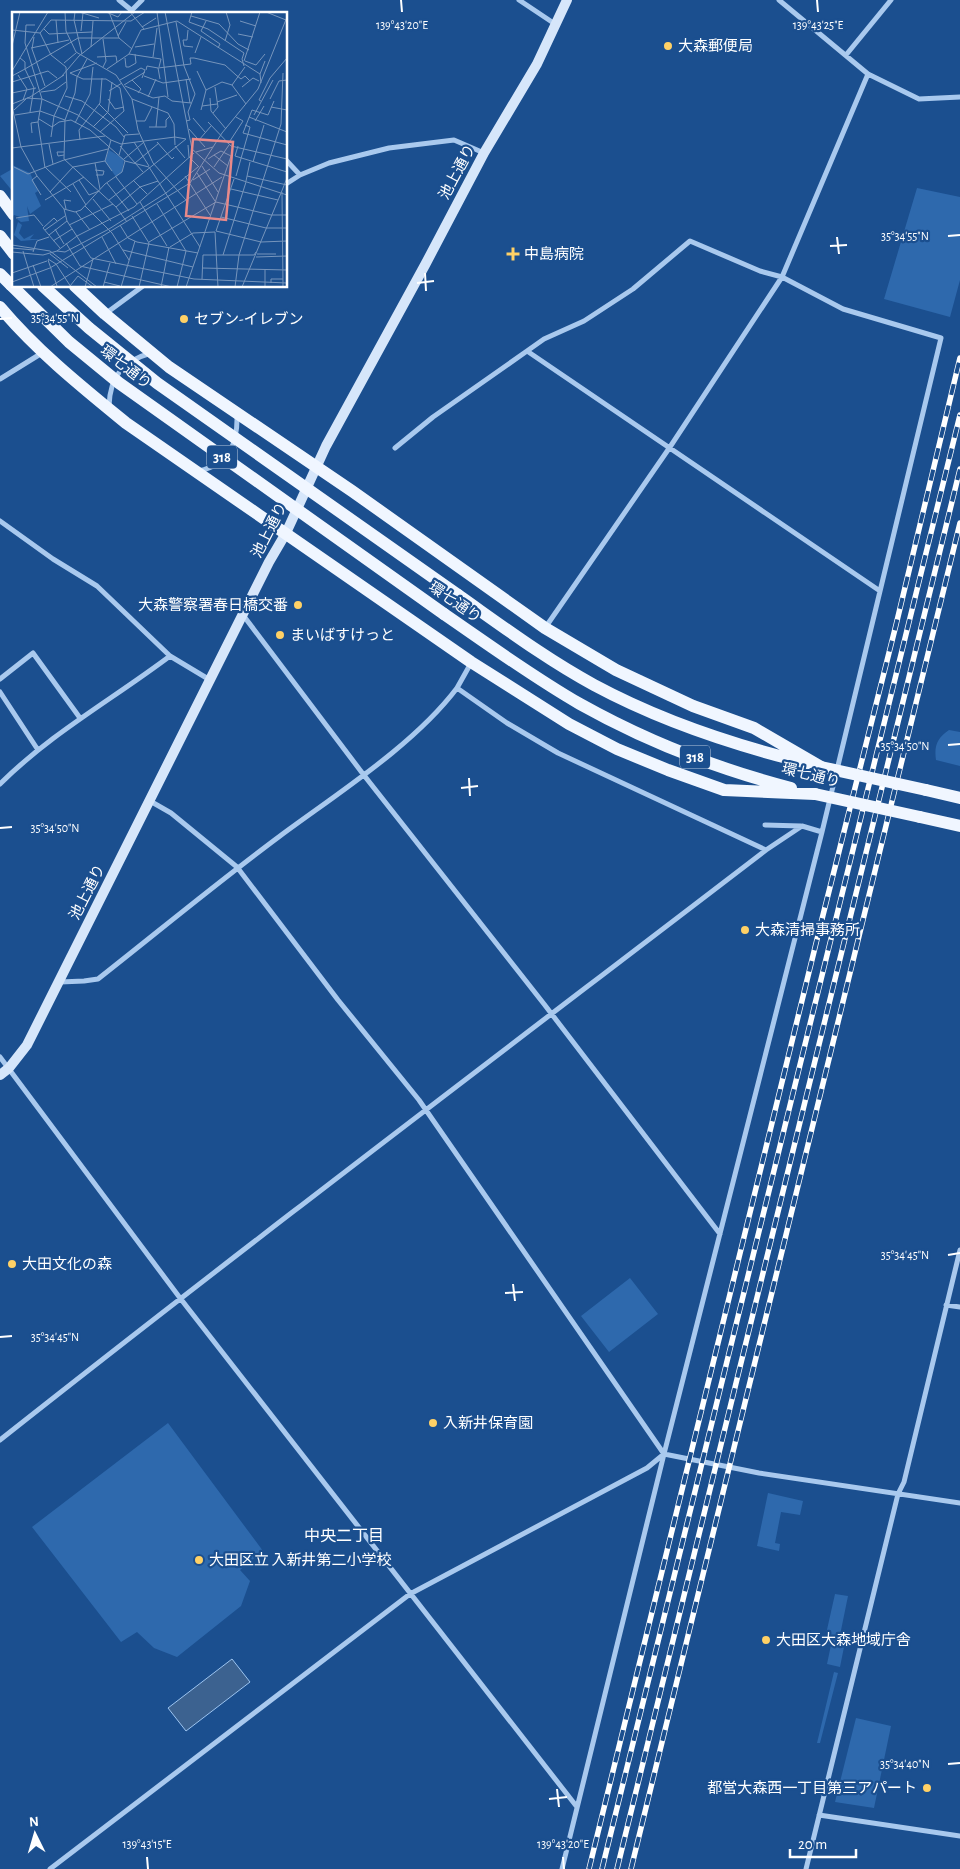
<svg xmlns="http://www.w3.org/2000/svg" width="960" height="1869" font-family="'Alegreya Sans','Noto Sans JP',sans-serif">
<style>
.green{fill:#2e69ad}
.water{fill:#3c6290;stroke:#9cc4f0}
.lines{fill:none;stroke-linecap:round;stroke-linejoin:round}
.street{stroke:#a9c9ee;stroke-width:5}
.secondary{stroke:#d6e6fa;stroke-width:10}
.primary{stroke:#f0f6ff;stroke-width:12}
.rail-casing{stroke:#fff;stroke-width:5.5}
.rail{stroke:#1b4f8f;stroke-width:4;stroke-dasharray:11;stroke-linecap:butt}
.primary-bridge{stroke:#f0f6ff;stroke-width:12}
.ticks{fill:none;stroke:#fff;stroke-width:2}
.poi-dot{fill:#ffd166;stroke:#1b4f8f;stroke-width:2}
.labels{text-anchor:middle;stroke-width:4.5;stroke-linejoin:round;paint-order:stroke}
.shield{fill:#1b4f8f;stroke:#bbcadd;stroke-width:1}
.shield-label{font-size:14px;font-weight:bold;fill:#fff}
.poi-label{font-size:15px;fill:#fff;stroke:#1b4f8f;text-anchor:start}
.street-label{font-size:15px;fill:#fff;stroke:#1b4f8f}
.neighbourhood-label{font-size:16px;fill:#fff;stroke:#1b4f8f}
.inset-road{fill:none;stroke:#7695bc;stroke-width:1}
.view{fill:#e88989;fill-opacity:0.15;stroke:#e88989;stroke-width:2.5}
.inset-edge{fill:none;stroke:#fff;stroke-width:2.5}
.ticks-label{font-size:12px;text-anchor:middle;fill:#fff;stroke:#1b4f8f;stroke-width:4.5;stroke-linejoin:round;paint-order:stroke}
</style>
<rect width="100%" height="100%" fill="#1b4f8f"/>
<path class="green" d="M14 168V193L0 176Z
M917 188 960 197V280L950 317 884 299Z
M949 730 960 732V766L936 760C934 746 937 738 949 730Z
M630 1278 658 1314 609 1352 581 1316Z
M168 1423 263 1551 240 1570 250 1581 241 1606 177 1657 154 1648 137 1632 121 1642 32 1527Z
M768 1493 803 1501 800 1515 781 1512 775 1543 780 1544 779 1551 757 1546Z
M835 1594 848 1596 838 1645 844 1647 840 1667 827 1664 831 1645 824 1643Z
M834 1672 838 1673 820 1743H817Z
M856 1718 891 1726 874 1808 835 1802Z"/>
<path class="water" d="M232 1659 250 1682 186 1731 168 1708Z"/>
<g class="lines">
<path class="street" d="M119 0 136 14
M519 0 555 24
M779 0 868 74 919 99 960 97
M132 10 142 0
M846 55 891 0
M286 160 300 175
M286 184 300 175 329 163 389 148 454 140 484 153
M105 314 143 286
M527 351 544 339 584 321 633 289 690 241 760 271 782 277 843 309 941 338 822 832 664 1454 562 1869
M0 379 42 353
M109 406C110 376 123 361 151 353
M395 448 433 417 527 351 880 591
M199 471C229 464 238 444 237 414
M0 521 53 559 97 586 170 656 210 680
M243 615 363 774 544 1004 720 1234
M545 628 670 447 782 277 868 74
M471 663 457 688 507 723 558 753 766 850 802 826 822 832
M0 679 33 653 80 718
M0 692 38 750
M0 784C50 734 113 699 170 656
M150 801 171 813 237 867 338 1000 419 1100 664 1454 759 1473 960 1503
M765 825 801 826
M60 982 84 981 98 979C159 931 218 882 280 836 338 793 414 745 457 688
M0 1057 180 1298 577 1807
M946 1305 960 1307
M0 1440C253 1240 510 1046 766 850
M819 1815 960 1836
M50 1869 410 1594 647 1468 664 1454
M806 1869 898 1494 904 1482 960 1250"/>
<path class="secondary" d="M0 1075 9 1068 27 1045 269 562 286 533 326 446 425 265 484 153 537 64 567 0"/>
<path class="primary" d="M0 196 14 215
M0 236 14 254
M0 274 11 285
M75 286 105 314 169 367 352 491 545 628 616 670 693 706 754 728 821 767
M0 307C37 351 82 387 126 423L471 662 569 724 617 749 668 770 724 790 815 794
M458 595C502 626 546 659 594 685 661 721 733 745 807 763
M444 614C489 645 533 677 580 704 646 741 718 769 791 788
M926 790 960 798
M920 817 960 826"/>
<defs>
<path id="rail" d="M589 1869 822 919 896 625 960 358
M602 1869 960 415
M617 1869 960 469
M631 1869 960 523"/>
</defs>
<use href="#rail" class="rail-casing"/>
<use href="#rail" class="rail"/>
<path class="primary-bridge" d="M11 285 69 342 119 383 444 614
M43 286 89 328 157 383 458 595
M821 767 926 790
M815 794 920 817"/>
</g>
<path class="ticks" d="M401 0 402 12M817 0 818 12M948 236 960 235M837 237 839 254M830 246 847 245M425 273 426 291M417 283 434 281M0 319 12 318M948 745 960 744M469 778 470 796M461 788 478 786M0 828 12 827M948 1255 960 1253M513 1284 515 1301M505 1293 523 1292M0 1337 12 1336M948 1764 960 1763M557 1789 559 1807M549 1799 567 1797M147 1857 148 1869M563 1857 564 1869"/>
<g class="poi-dot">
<circle cx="668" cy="46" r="5"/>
<path d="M510.5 246.5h5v5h5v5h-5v5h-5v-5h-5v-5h5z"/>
<circle cx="184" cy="319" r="5"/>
<circle cx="298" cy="605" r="5"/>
<circle cx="280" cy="635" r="5"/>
<circle cx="745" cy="930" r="5"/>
<circle cx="12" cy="1264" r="5"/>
<circle cx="433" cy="1423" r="5"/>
<circle cx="199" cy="1560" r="5"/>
<circle cx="766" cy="1640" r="5"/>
<circle cx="927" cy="1788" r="5"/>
</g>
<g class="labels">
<g class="shield">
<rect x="207" y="445.5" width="30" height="23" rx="4"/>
<rect x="680" y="745.5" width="30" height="23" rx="4"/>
</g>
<g class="shield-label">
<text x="222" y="462">318</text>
<text x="695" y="762">318</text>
</g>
<g class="poi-label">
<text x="678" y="51">大森郵便局</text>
<text x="524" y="259">中島病院</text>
<text x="194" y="324">セブン-イレブン</text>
<text x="288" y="610" text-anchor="end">大森警察署春日橋交番</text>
<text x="290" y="640">まいばすけっと</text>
<text x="755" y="935">大森清掃事務所</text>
<text x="22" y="1269">大田文化の森</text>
<text x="443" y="1428">入新井保育園</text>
<text x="209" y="1565">大田区立 入新井第二小学校</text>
<text x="776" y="1645">大田区大森地域庁舎</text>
<text x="917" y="1793" text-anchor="end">都営大森西一丁目第三アパート</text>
</g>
<g class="street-label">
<text transform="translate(457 172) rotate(-62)" y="5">池上通り</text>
<text transform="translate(126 367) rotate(38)" y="5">環七通り</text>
<text transform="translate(269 530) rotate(-63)" y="5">池上通り</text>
<text transform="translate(455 602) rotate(35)" y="5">環七通り</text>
<text transform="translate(811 775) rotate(14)" y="5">環七通り</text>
<text transform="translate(87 892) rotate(-63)" y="5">池上通り</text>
</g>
<g class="neighbourhood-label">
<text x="344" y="1541">中央二丁目</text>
</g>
</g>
<g transform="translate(12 12)">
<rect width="275" height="275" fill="#1b4f8f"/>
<path d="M97 138 112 147 110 160 104 165 93 149ZM0 153 18 161 26 179 23 181 29 194 18 202 15 194 17 209 9 210 5 207 8 205 2 203 0 205ZM6 210 10 213 7 221 12 227 22 222 18 227H32L9 229 2 223Z" fill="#2e69ad"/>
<path class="inset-road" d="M53 0 54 19 64 40 104 63 120 87 126 118 141 151 174 188M63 0 62 8 70 42M67 0 87 6M94 0 106 5 110 0M97 0 107 26 120 37M118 0 132 17M145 0 156 85M153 0 180 137 207 161 275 183M180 0 177 10 196 17 232 41 230 47 232 54M254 0 274 8M179 4 207 12 226 32 237 38M44 8 46 31M194 9 189 19 208 32 206 36M228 9 244 14M164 10 172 54 183 82 176 100 178 108 174 109M23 13H14L13 31 30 87 26 110 33 156M130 15 144 6M32 17 37 22 80 20M0 18 28 21 39 8 119 9 133 0M176 18 175 28H171L172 34 181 35M69 19 71 1M28 21 39 43 54 55 55 76 42 104 39 125M226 22 241 25M106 24 114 10M22 25 20 37 33 74M213 29 218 13 214 0M0 34 8 0M79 35 81 9M123 35 142 32M19 36 57 28M183 41 189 25M117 42 149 47 147 55M85 45 104 44 105 50M141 45 145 16M113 46 114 55H117L124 51 123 42M75 47 65 65 63 81 53 108 52 147 104 195 115 210M232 49 248 0M233 49 244 53 253 42M52 51 64 41M91 55 94 49 91 27M146 56 179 52 178 46H182L213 53 224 63 229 67 233 64 238 69M95 57 117 42 129 18 165 9 248 62M134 58 135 54 146 56 148 67M0 59 36 0M185 59 194 78M58 61 71 67H94L108 76 112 99 88 120M58 61 85 51M6 63 15 77 11 88M0 64 13 57V50L8 46M50 64 67 44 123 0M132 64 151 71 179 67M174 67 178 91M108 68 129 56 133 58 130 66M120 68 129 77 126 81M0 70 36 59 45 66M249 71 248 62 253 49M112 73 133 60M220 73 234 92M220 73 233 55M113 74 141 86 153 84 160 89 179 91M230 75 241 66 247 69M194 78 210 70 220 73M97 79 110 71M29 80 43 78 54 70M0 81 24 76M53 84 70 89 104 115 112 125M136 85 144 67M15 86 30 87 66 103 99 128 109 132 163 125 174 127 97 188M198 86 199 99 214 117M96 87 103 97 112 95M120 87 156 101 162 112 163 133M258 87 267 69 275 68M249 89 247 88 258 66 275 46M262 89 256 103 240 98 231 121 275 133M205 90 225 83M0 92 18 85 52 63M87 92 116 121M0 94 9 135 25 164 52 197 55 209 79 246 182 267 275 271M190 94 205 92M259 95 275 98M2 98 14 87M189 98 194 78M18 100 22 76 13 57 66 26H107M201 101 206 95 203 75M3 103 28 99 53 108M242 103 261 68M237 105 275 120M181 106 193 120M27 107 40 115 47 110 59 108 78 118 113 149 110 160 93 172 69 198 63 200 52 197M124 109H133L140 95M243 109 252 94M196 110 219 134 275 147M63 111 78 82 81 55M81 115 96 100 100 70M137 115H154V108L158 104M144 115 147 85M177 117 193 135M20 121 19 111 26 110M68 128 67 118 88 91 90 66M99 128 93 149 100 159M187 128 199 114M122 130 137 154M145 130 160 147 162 145M37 132 41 152M216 132 231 109 224 105M176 133 177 145 187 155M108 134 131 160M163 134 173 146M226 134 223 144 275 160M0 136 93 124M184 140 201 135M52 143 46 144 45 140H52M107 143 113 123 127 122M112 147 132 130M196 147 202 143 216 154M113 149 137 155 188 235M241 150 252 113M83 151 88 177M123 151 147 131M0 153V174M190 154 206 180M2 155 16 162 52 148 96 137M33 155 59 180M202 155 217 133M83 158 92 159 91 163H84M185 161 203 189M25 164 20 168 29 183M173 164 198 203M224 164 238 115 233 113M235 164 275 173M104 165 125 192M67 168 77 183 87 179M121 168 135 182M181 168 198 157M234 169 238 150M95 171 117 199M61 172 74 193M219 177 266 188M38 180 61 155 93 149M270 180 271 275M269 181 275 166M81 187 99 209M33 188 72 165M128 190 155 234M145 192 174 239 165 275M73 194 100 221 117 248M104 195 128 175 146 169M54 197 52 188 59 189M64 200 78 218M120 204 137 231 127 275M209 205 254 216H275M4 206 22 203 31 214M45 209 42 206 31 216 48 236M57 213 101 192M108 213 116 226 125 230 186 241M43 217 52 232M33 218 53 204M204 219 249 230 275 229M204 219 222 167M203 220 206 275M37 223 55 209M90 225 104 252M41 229 60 217M137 230 204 190 259 203H275M54 231 68 254 160 275M0 233 38 239 85 275M158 235 181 221 203 220M0 236 22 238M111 238 181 255M11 239 22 275M45 239 53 240 97 217 154 181 186 155M0 240 31 243 45 239 65 224 122 195 182 141M21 240 25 229 37 225M38 242 56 256M245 242H264M211 243 234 170M244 245 275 244M36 247 44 252 59 275M36 248 45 274M21 253 29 275M190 256 275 258M253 258V275M0 261 35 249M190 267 191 243H242L244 240M0 270 38 256 178 171 210 121 246 77 275 5M92 270 108 274M259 271V267H271M58 274 66 264 81 275M38 275 210 165M73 275 81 247M91 275 98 251M109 275 123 229M149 275 157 235M174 275 219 144 209 139 202 143M223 275 227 243 269 112 271 61M230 275 269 181"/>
<path class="view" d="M181 127 221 130 214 208 174 204Z"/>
<rect width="275" height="275" class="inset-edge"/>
</g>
<g class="ticks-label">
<text x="402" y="29">139°43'20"E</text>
<text x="818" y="29">139°43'25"E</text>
<text x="905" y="240">35°34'55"N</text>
<text x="55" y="322">35°34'55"N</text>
<text x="905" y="750">35°34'50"N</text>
<text x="55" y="832">35°34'50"N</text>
<text x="905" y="1259">35°34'45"N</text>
<text x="55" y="1341">35°34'45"N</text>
<text x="905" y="1768">35°34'40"N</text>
<text x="147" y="1848">139°43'15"E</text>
<text x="563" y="1848">139°43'20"E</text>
</g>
<g transform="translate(35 1834) rotate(355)" stroke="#1b4f8f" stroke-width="4" paint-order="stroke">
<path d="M0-4L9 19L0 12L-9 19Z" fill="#ffffff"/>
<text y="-8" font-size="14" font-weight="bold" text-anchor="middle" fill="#ffffff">N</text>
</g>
<path d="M790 1849v8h66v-8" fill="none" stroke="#ffffff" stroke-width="2.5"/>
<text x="798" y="1849" font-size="15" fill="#ffffff" stroke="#1b4f8f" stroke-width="4" paint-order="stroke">20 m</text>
</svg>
